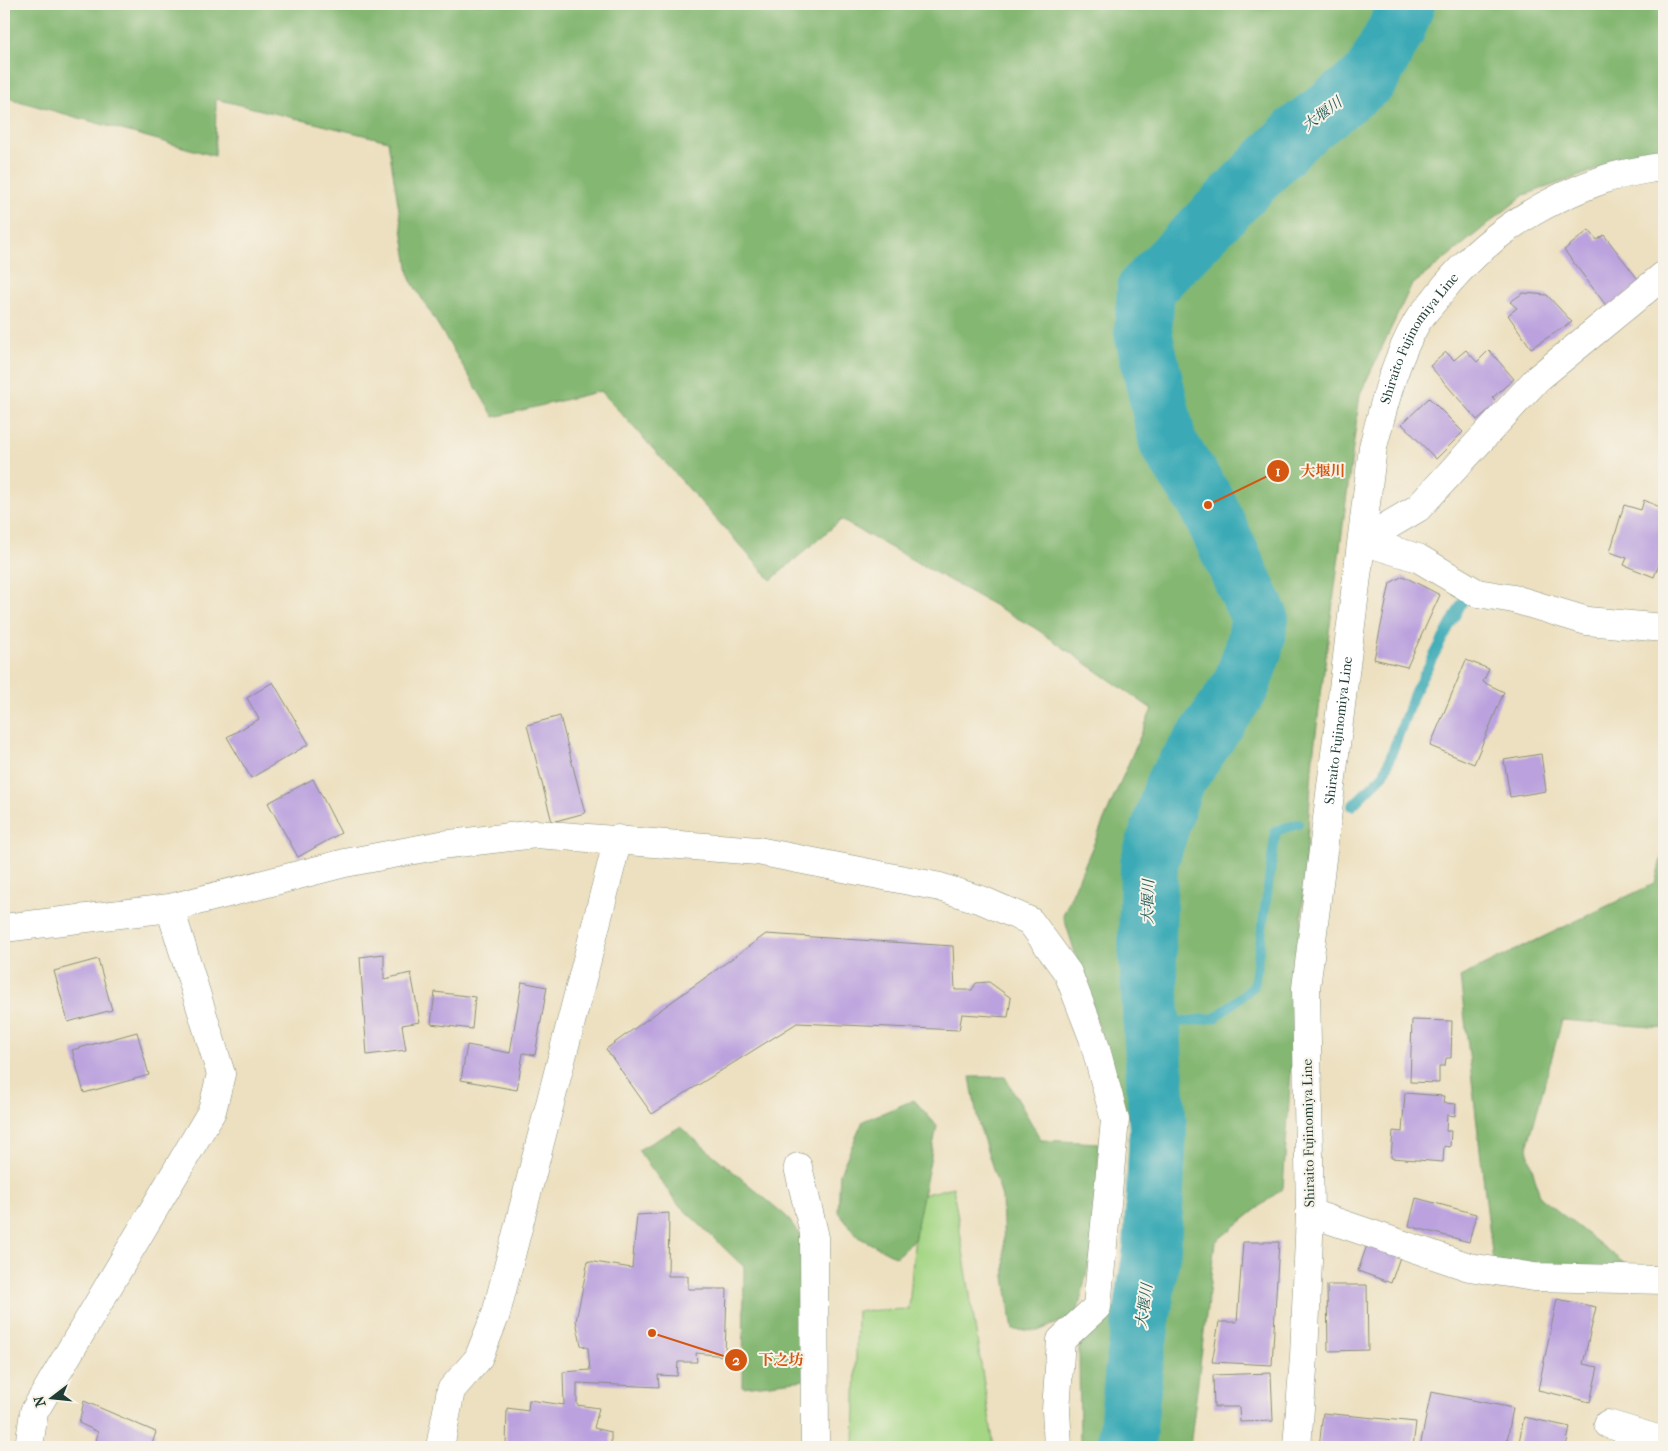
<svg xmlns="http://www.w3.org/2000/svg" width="1668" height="1451" font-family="'IM FELL French Canon','Noto Serif JP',serif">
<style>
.green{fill:#a5d685;stroke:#628a5c}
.forest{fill:#84b772;stroke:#527a53}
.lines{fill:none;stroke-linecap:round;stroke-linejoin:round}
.stream{stroke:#3aaab6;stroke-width:10}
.river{stroke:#3aaab6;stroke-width:58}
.building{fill:#bba2de}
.minor-casing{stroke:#868e7a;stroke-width:29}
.major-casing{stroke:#868e7a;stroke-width:29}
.minor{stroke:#fff;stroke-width:28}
.major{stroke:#fff;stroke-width:28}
.labels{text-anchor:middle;stroke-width:4;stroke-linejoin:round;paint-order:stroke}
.street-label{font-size:14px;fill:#1f3d34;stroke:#f7f3e8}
.water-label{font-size:15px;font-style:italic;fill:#275e5b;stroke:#f7f3e8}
.leader{fill:none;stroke:#d45610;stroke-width:2}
.callout-dot{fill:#d45610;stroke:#f7f3e8;stroke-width:2}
.mark-label{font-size:15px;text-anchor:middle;font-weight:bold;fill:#fff}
.callout-label{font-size:15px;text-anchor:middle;font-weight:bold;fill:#d45610;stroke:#f7f3e8;stroke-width:4;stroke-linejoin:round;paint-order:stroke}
</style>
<rect width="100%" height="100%" fill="#f7f3e8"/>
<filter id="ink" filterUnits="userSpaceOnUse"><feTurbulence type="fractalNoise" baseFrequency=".02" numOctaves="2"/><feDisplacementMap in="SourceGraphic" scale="10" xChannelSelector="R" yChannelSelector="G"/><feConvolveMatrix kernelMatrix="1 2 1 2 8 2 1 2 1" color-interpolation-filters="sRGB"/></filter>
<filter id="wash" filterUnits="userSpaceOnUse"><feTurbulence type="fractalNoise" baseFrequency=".0096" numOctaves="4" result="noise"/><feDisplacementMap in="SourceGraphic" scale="20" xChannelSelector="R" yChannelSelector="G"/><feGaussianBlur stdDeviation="1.12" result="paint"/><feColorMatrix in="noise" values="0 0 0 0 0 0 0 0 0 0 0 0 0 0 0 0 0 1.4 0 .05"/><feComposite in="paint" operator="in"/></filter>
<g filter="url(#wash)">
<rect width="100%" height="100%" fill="#ede0c0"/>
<path class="green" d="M953 1187 994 1447H854L857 1311 909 1309 918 1196Z"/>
<path class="forest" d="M4 4H1664V150L1655 147 1577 177 1524 195 1411 286 1360 394 1313 756 1283 1188 1215 1242 1190 1447H1080L1079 1345 1125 1297 1132 1131 1063 915 1152 709 1035 628 841 520 771 580 601 391 494 417 410 279 388 141 216 99 215 156 4 97Z
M1664 847V1028L1562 1020 1527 1148 1540 1197 1644 1279 1493 1262 1460 977 1655 883Z
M970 1077H1005L1041 1140 1099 1143 1095 1237 1077 1315 1038 1331 1013 1330 1005 1277 1002 1197 978 1122Z
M914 1100 937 1126 914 1240 896 1257 858 1237 838 1212 840 1173 863 1121Z
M680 1127 786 1216 814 1253 805 1380 743 1387 744 1267 677 1203 638 1150Z"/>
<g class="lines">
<path class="stream" d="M1352 806 1384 774 1415 691 1463 601
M1153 1025 1215 1018 1254 986 1276 831 1298 824"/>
<path class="river" d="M1126 1447 1134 1368 1152 1249 1158 1131 1147 942 1149 863 1174 784 1241 686 1254 648 1260 618 1208 505 1168 443 1143 332 1146 288 1298 133 1371 77 1396 30 1406 4"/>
</g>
<g id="blocks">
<path class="building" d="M1589 230 1597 240 1604 235 1641 283 1608 308 1564 250Z
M1523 293 1547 295 1572 322 1531 348 1508 315 1517 308 1510 302Z
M1466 350 1477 362 1489 350 1514 379 1492 398 1497 403 1477 420 1430 366 1446 352 1454 360Z
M1429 398 1463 432 1436 459 1402 424Z
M1644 500 1664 509V551L1654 577 1624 565 1627 558 1610 552 1624 505 1641 510Z
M1403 576 1440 595 1407 667 1374 659 1390 583Z
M1466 660 1489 669 1483 682 1504 692 1474 764 1430 746Z
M273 682 309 744 251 778 227 737 259 719 247 698Z
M560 716 585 813 552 822 527 725Z
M1541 754 1546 791 1510 797 1504 760Z
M313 779 341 833 298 857 268 803Z
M766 934 953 946 955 990H972L976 983 989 982 1011 998 1008 1017 962 1014 959 1030 797 1023 652 1114 606 1049Z
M384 954V979L411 973 420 1022 402 1025 406 1050 367 1055 360 957Z
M98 959 112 1010 68 1022 54 971Z
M522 982 547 987 535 1055 523 1053 517 1090 461 1080 467 1045 510 1053Z
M435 992 475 997 472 1029 431 1024Z
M1412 1020 1452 1021 1451 1058H1446L1445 1066H1439V1083L1410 1082Z
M137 1032 149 1075 84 1093 72 1050Z
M1405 1093 1444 1096 1443 1103 1456 1104 1455 1116 1447 1115 1446 1131H1451L1450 1147 1444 1146 1443 1162 1391 1158 1393 1131 1402 1132Z
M1416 1198 1476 1214 1469 1242 1409 1226Z
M669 1213 668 1276H688V1289H727L725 1356 696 1353 697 1362H678L677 1376 658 1375 659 1387 577 1383V1405L599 1408 594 1428 611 1432V1447H506L507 1408 528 1411 529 1400 564 1405 563 1372 590 1370 588 1348 581 1345 576 1321 588 1261 632 1268 637 1215Z
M1243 1242H1279L1272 1365 1212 1362 1219 1322H1237Z
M1367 1245 1400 1257 1391 1283 1358 1271Z
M1327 1285H1367L1368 1350 1328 1351Z
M1557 1299 1596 1307 1583 1364 1598 1367 1590 1402 1538 1390Z
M1271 1373 1273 1421 1240 1422 1239 1407H1214L1213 1375Z
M1431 1392 1513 1408 1506 1447H1420Z
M84 1401 156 1432 151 1447H95L98 1432 79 1423Z
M1323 1413 1416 1422 1413 1447H1319Z
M1524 1417 1570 1427 1566 1447H1518Z"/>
</g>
</g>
<g filter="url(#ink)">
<use href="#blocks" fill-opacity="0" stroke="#868e7a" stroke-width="1"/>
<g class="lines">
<defs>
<path id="minor" d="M1362 541 1418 508 1537 379 1664 275
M1362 541 1418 558 1477 593 1514 599 1587 621 1664 628
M4 928 170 908 345 863 441 845 536 834 758 851 940 887 984 901 1030 921 1068 973 1093 1038 1115 1120 1097 1307 1061 1340 1056 1410 1058 1447
M798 1167 814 1233 815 1447
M1310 1213 1469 1267 1534 1277 1664 1280
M1608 1424 1664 1441
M29 1447 34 1412 212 1111 221 1074 170 908
M440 1447 451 1390 478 1359 496 1314 618 839"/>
<g id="major">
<path id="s1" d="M1297 1447 1304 1357 1310 1213 1306 988 1373 447C1384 405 1394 361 1417 322 1422 314 1430 306 1436 298 1480 240 1536 203 1605 179 1623 173 1645 170 1664 166"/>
</g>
</defs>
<use href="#minor" class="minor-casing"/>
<use href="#major" class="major-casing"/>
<use href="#minor" class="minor"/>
<use href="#major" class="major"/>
</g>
</g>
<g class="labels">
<g class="street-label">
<text dy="5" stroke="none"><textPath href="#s1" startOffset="1124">Shiraito Fujinomiya Line</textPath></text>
<text dy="5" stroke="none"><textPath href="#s1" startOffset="719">Shiraito Fujinomiya Line</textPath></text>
<text transform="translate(1308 1133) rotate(-91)" y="5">Shiraito Fujinomiya Line</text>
</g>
<g class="water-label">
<text transform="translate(1322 114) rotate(-37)" y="5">大堰川</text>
<text transform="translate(1148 902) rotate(-89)" y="5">大堰川</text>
<text transform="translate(1144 1306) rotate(-82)" y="5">大堰川</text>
</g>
</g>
<path class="leader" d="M1208 505L1278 471M652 1333L736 1360"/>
<g class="callout-dot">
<circle cx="1208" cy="505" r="5"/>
<circle cx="652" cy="1333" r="5"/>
<circle cx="1278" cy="471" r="12"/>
<circle cx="736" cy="1360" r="12"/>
</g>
<g class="mark-label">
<text x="1278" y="476">1</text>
<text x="736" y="1365">2</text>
</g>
<g class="callout-label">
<text x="1323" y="476">大堰川</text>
<text x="781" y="1365">下之坊</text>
</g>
<rect width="1668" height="1451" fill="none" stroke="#f7f3e8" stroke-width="20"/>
<g transform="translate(52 1398) rotate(254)" stroke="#f7f3e8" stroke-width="4" paint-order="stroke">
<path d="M0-4L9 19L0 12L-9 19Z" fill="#1f3d34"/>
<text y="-8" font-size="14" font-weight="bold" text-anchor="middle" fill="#1f3d34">N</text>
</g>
</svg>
